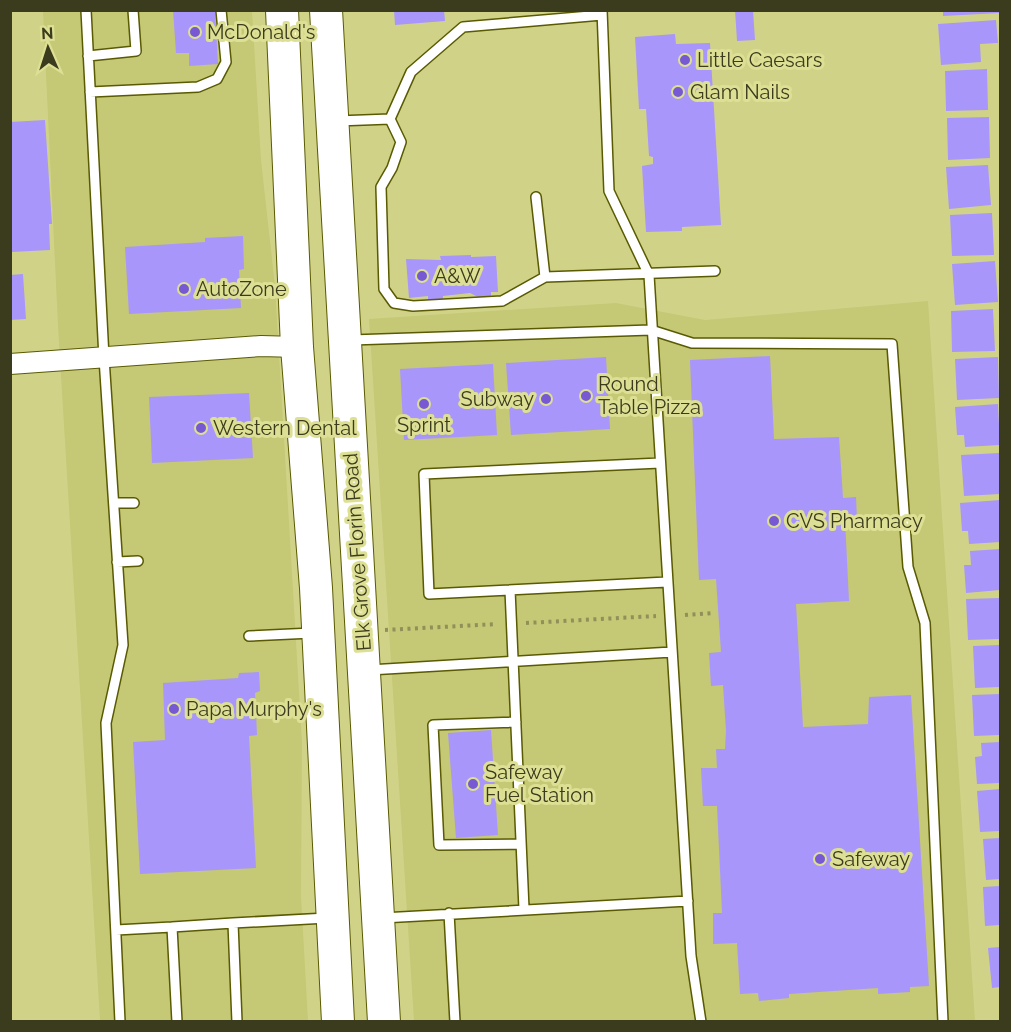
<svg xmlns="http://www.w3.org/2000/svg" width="1011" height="1032" font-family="Raleway,sans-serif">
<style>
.built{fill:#c5c874}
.building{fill:#a896fb}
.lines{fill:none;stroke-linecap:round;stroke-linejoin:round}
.lane-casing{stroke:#595a02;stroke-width:12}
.street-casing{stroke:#595a02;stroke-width:22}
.primary-casing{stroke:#595a02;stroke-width:34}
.path{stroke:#8f9159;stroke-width:4;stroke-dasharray:3 4.5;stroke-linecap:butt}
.lane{stroke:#fff;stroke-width:9}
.street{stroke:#fff;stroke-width:20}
.primary{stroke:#fff;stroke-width:32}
.poi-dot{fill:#7659d3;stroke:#dde094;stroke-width:2}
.labels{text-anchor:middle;stroke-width:6;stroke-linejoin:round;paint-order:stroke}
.poi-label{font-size:20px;fill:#3b3c1d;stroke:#dde094;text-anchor:start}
.street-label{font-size:20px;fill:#3b3c1d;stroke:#dde094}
</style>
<rect width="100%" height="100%" fill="#d0d387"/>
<path class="built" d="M43 11H252L261 160 275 286 302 743 301 896 308 1021H100L58 326Z
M928 301 975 1021H414L369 319 616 303 705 320Z"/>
<path class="building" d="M173 10H215L218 64 189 66V53H176Z
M394 10H444L445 21 395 25Z
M735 10H753L755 40 737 41Z
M943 10H1000V13L943 16Z
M996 20 998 43 980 44 981 62 941 65 938 24Z
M675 34 676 44 710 43 721 225 682 227V231L646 232 642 166 653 164V157L649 156 646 109H639L635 37Z
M987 69 988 110 946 111 945 71Z
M989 117 990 158 948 160 947 118Z
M45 120 52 224H49L50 250 12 252 10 122Z
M988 165 991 205 949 209 946 167Z
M992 213 994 255 952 256 950 215Z
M243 236 244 269 239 270 241 308 129 314 125 247 205 242V238Z
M471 255V257L496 256 498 292H491V297H478L470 293 443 296V300L428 301V296L409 298 406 259 441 260 440 256Z
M995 261 998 302 955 305 952 264Z
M23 274 26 319 10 320V275Z
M993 309 995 351 952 352 951 311Z
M770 356 774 439 839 437 843 498 856 497 857 520H845L849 601 796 604 803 727 868 724 869 697 911 695 929 986 910 987V992L878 994V988L789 994V998L759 1001 758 993 740 994 737 943 713 944V913H722L717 806H703L701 768H717L716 749H725L726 731 723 685 711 686 709 653 721 652 716 579 699 580 690 360Z
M606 357 610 429 511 435 506 363Z
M998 357 999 398 957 400 955 359Z
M493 364 497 435 404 440 400 369Z
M249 393 253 458 152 463 149 397Z
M998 404 1000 445 965 447 964 435H957L955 407Z
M1000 453V494L964 496 961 455Z
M1000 500V542L969 544 968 531H962L960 503Z
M1000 549V590L966 593 964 565H971L970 551Z
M1000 598V639L968 640 966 599Z
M1000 645V687L975 688 973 646Z
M259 672 260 691 255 693 257 735 249 736 256 868 140 874 133 742 165 740 163 683 238 678 239 673Z
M1000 694V735L974 736 972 695Z
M491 730 498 835 456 838 448 733Z
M1000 742V783L977 784 975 757 982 756 981 743Z
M1000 789V831L980 832 977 791Z
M1000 838V879L986 880 983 839Z
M1000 886V925L985 926 983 887Z
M1000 947V987L992 988 988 948Z"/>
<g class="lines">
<defs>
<path id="lane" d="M86 10 104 358 123 645 106 723 120 1022
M602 10 609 191 649 275 691 956 701 1022
M88 56 136 51 133 10
M90 92 198 87 217 79 226 62 221 10
M390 119 411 72 463 27 602 15
M337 121 390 119 401 142 392 168 381 187 384 289 394 303 413 306 502 301 545 277
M536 197 545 277 715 271
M351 340 651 330 692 343 892 344 908 567 925 623 943 1022
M660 463 424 474 429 594 667 582
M114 503H134
M117 562 138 561
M510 590 524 909
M249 636 312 633
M369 670 672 652
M516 722 433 725 439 845 521 844
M449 913 455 1022
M382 918 688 901
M233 923 327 918
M172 927 233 923 237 1022
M116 930 172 927 177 1022"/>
<path id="street" d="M10 364 261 346 297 347"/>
<path id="primary" d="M282 10 297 347 316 588 338 1022
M326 10 384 1022"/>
</defs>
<use href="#lane" class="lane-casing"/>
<use href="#street" class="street-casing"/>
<use href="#primary" class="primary-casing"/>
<path class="path" d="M685 615 713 613
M526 623 656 616
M385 630 497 624"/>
<use href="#lane" class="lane"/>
<use href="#street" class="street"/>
<use href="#primary" class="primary"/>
</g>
<g class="poi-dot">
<circle cx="195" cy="32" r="6"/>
<circle cx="685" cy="60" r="6"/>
<circle cx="678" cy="92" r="6"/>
<circle cx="422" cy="276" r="6"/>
<circle cx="184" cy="289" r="6"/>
<circle cx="586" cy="396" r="6"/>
<circle cx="546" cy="399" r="6"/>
<circle cx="424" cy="404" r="6"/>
<circle cx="201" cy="428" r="6"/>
<circle cx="774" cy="521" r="6"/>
<circle cx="174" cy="709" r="6"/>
<circle cx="473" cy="784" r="6"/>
<circle cx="820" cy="859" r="6"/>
</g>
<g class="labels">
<g class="poi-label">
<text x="207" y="39">McDonald's</text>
<text x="697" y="67">Little Caesars</text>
<text x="690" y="99">Glam Nails</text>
<text x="434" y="283">A&amp;W</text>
<text x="196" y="296">AutoZone</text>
<text x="598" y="391">Round<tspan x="598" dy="23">Table Pizza</tspan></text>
<text x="534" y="406" text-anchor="end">Subway</text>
<text x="424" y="432" text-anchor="middle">Sprint</text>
<text x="213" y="435">Western Dental</text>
<text x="786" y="528">CVS Pharmacy</text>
<text x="186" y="716">Papa Murphy's</text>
<text x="485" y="779">Safeway<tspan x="485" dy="23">Fuel Station</tspan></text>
<text x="832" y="866">Safeway</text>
</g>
<g class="street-label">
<text transform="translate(357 552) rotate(-94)" y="7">Elk Grove Florin Road</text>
</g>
</g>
<rect width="1011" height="1032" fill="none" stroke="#3b3c1d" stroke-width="24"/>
<g transform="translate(48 48) rotate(357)" stroke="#dde094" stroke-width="4.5" paint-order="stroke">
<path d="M0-4.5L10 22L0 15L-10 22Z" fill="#3b3c1d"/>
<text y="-9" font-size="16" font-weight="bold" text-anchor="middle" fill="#3b3c1d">N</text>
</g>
</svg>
